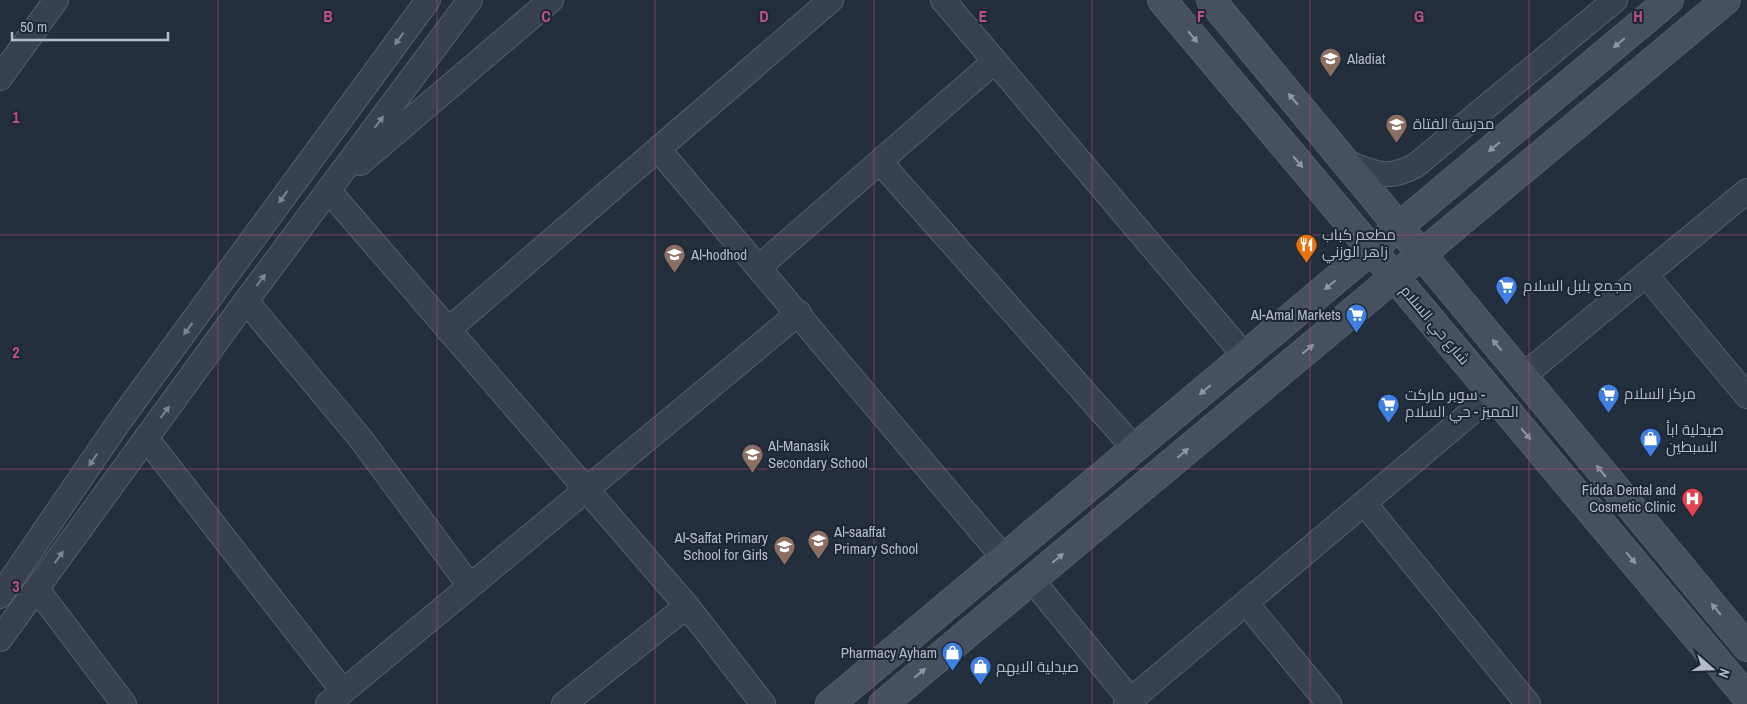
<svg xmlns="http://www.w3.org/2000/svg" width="1747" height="704" font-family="'Archivo Narrow',Cairo,sans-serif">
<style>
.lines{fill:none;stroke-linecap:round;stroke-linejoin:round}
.street-casing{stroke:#565f6c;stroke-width:26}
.secondary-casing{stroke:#565f6c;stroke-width:30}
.street{stroke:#38414e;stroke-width:24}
.secondary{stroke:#465061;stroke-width:28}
.oneway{fill:#8e96a5}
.oneway2{fill:#7c8592}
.grid{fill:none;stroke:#bd5182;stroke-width:1;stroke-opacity:0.55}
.labels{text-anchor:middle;stroke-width:4;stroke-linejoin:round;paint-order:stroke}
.poi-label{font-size:15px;fill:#b4bcc9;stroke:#1d2633;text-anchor:start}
.street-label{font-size:15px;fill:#b4bcc9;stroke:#1d2633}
.grid-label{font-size:16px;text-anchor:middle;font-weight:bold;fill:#bd5182;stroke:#1d2633;stroke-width:4;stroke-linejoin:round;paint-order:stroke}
</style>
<rect width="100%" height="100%" fill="#242f3e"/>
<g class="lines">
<defs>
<path id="street" d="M943 0 1245 356
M0 78 56 0
M658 149 1004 558
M880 162 1135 449
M1345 162C1375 173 1385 181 1415 166L1615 0
M360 163 551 0
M328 190 687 606 763 704
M759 267 995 61
M1646 275 1747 396
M246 301 360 438 470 586
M448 330 831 0
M1523 376 1747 191
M146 438 343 691
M1364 503 1528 704
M1032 580 1134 704
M37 589 124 704
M0 596 121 419 428 0
M1246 603 1329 704
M0 639 246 301 470 0
M328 704 799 313
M564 704 687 606
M1126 704 1493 394"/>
<path id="secondary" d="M1162 0 1747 697
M1211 0 1747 647
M830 704 1669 0
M883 704 1726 0"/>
</defs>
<use href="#street" class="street-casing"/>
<use href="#secondary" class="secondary-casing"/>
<use href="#street" class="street"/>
<use href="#secondary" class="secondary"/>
</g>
<defs><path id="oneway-solid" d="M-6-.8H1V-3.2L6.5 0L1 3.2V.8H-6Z" transform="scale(1.25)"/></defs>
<g class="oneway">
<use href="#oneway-solid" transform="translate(1193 37) rotate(50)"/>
<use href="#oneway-solid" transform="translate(1619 43) rotate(140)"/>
<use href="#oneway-solid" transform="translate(1293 99) rotate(-130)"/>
<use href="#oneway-solid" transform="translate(1494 147) rotate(140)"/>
<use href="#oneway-solid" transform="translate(1298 162) rotate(50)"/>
<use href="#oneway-solid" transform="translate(1330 285) rotate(140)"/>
<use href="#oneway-solid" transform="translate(1497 345) rotate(-130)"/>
<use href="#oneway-solid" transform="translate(1308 349) rotate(-40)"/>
<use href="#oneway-solid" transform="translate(1205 390) rotate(140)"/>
<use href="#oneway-solid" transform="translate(1526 434) rotate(50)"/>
<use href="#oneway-solid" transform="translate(1183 453) rotate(-40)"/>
<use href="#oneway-solid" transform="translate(1601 471) rotate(-130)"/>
<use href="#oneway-solid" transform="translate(1058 558) rotate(-40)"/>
<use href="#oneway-solid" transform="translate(1631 558) rotate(50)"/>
<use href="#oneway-solid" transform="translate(1716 609) rotate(-130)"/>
<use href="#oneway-solid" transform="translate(920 673) rotate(-40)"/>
</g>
<g class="oneway2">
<use href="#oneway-solid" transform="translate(399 39) rotate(126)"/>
<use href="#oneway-solid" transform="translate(379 122) rotate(-53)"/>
<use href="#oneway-solid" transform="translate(283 197) rotate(126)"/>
<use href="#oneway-solid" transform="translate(261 280) rotate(-53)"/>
<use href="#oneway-solid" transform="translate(188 329) rotate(126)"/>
<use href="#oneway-solid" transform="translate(165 412) rotate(-54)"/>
<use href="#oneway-solid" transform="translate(93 460) rotate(124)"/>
<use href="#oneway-solid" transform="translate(59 557) rotate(-54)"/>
</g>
<path class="grid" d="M218 0V704M437 0V704M655 0V704M874 0V704M1092 0V704M1310 0V704M1529 0V704M0 235H1747M0 469H1747"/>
<defs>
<symbol id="school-pin" viewBox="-11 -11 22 30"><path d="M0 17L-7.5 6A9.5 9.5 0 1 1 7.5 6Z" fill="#8d6e63" stroke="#1d2633"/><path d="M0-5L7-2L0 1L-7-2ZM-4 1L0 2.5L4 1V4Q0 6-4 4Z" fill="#fff"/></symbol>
<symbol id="restaurant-pin" viewBox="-11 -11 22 30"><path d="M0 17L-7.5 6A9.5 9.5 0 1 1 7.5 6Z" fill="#e8710a" stroke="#1d2633"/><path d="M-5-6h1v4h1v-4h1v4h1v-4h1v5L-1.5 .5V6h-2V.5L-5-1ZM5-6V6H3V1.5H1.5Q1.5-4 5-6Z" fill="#fff"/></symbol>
<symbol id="supermarket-pin" viewBox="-11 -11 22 30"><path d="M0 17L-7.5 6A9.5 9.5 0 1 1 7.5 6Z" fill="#3f7fe0" stroke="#1d2633"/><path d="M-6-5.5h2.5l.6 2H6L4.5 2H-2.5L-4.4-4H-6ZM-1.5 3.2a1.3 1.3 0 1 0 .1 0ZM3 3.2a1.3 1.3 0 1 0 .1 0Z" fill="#fff"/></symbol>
<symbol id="shop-pin" viewBox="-11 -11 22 30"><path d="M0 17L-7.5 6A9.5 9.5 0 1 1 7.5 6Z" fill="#3f7fe0" stroke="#1d2633"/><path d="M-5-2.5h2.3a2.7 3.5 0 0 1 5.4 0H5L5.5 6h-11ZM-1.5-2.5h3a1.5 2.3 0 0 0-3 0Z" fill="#fff"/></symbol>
<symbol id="hospital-pin" viewBox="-11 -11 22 30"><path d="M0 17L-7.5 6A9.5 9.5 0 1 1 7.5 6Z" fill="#e0444e" stroke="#1d2633"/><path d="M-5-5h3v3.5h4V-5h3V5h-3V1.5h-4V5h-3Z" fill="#fff"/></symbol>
</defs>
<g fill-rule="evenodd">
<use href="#school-pin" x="1318" y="46" width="25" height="34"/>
<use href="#school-pin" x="1384" y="112" width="25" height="34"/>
<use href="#restaurant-pin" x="1294" y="232" width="25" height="34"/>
<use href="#school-pin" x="662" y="242" width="25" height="34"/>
<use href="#supermarket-pin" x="1494" y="274" width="25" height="34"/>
<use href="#supermarket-pin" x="1344" y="302" width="25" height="34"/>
<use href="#supermarket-pin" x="1596" y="382" width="25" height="34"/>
<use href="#supermarket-pin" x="1376" y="392" width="25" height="34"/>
<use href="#shop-pin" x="1638" y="426" width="25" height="34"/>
<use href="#school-pin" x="740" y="442" width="25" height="34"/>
<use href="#hospital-pin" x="1680" y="486" width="25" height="34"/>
<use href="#school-pin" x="806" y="528" width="25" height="34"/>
<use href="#school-pin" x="772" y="534" width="25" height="34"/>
<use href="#shop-pin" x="940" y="640" width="25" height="34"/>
<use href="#shop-pin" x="968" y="654" width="25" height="34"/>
</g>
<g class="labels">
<g class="poi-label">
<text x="1347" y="64">Aladiat</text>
<text x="1413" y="129">مدرسة الفتاة</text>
<text x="1322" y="240">مطعم كباب<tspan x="1322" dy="17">زاهر الوزني</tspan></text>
<text x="691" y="260">Al-hodhod</text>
<text x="1523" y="291">مجمع بلبل السلام</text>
<text x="1341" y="320" text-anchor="end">Al-Amal Markets</text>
<text x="1624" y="399">مركز السلام</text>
<text x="1405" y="400">سوبر ماركت -<tspan x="1405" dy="17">المميز - حي السلام</tspan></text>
<text x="1666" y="435">صيدلية ابأ<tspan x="1666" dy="17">السبطين</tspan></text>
<text x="768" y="451">Al-Manasik<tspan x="768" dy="17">Secondary School</tspan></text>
<text x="1676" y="495" text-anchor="end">Fidda Dental and<tspan x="1676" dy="17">Cosmetic Clinic</tspan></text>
<text x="834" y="537">Al-saaffat<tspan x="834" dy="17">Primary School</tspan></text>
<text x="768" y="543" text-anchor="end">Al-Saffat Primary<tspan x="768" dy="17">School for Girls</tspan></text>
<text x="937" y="658" text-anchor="end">Pharmacy Ayham</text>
<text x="996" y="672">صيدلية الايهم</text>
</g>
<g class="street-label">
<text transform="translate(1435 325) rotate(50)" y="5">شارع حي السلام</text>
</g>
</g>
<g class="grid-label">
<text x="328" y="22">B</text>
<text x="546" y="22">C</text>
<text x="764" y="22">D</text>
<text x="983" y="22">E</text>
<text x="1201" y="22">F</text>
<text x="1419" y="22">G</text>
<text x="1638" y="22">H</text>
<text x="16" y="123">1</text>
<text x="16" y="358">2</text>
<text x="16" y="592">3</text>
</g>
<g transform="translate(1712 669) rotate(110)" stroke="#1d2633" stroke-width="4" paint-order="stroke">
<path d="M0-4L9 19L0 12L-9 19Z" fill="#b4bcc9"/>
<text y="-8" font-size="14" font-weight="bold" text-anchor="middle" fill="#b4bcc9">N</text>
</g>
<path d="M12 32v8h156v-8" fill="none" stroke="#b4bcc9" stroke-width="2.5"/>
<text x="20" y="32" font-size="15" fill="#b4bcc9" stroke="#1d2633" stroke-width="4" paint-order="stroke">50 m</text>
</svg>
